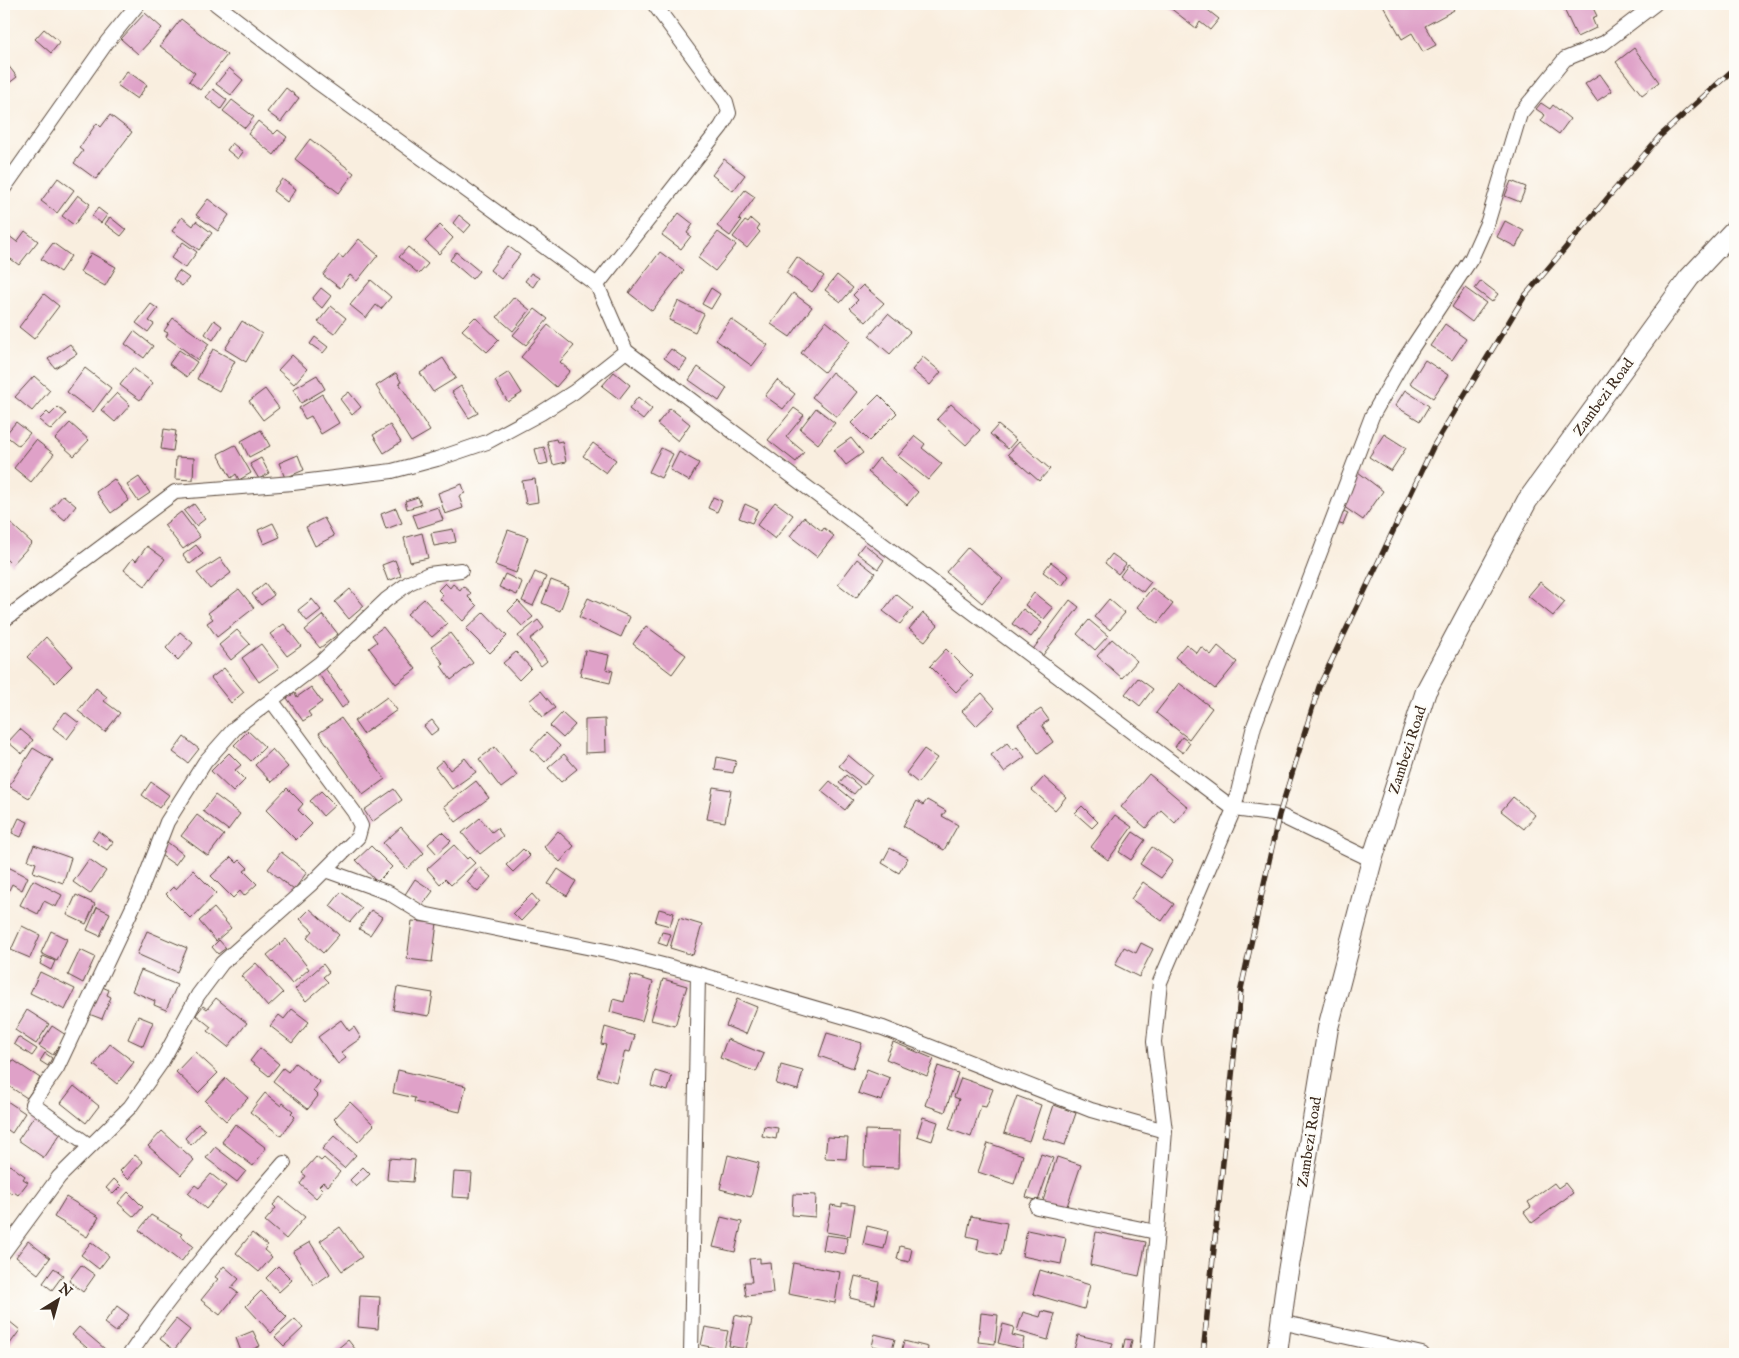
<svg xmlns="http://www.w3.org/2000/svg" width="1739" height="1358" font-family="'IM FELL English',serif">
<style>
.building{fill:#dfa1c8}
.lines{fill:none;stroke-linecap:round;stroke-linejoin:round}
.minor-casing{stroke:#58473b;stroke-width:16}
.secondary-casing{stroke:#58473b;stroke-width:22}
.minor{stroke:#fff;stroke-width:14}
.secondary{stroke:#fff;stroke-width:20}
.rail-casing{stroke:#3b2a1e;stroke-width:5.5}
.rail{stroke:#fdfcf7;stroke-width:4;stroke-dasharray:11;stroke-linecap:butt}
.labels{text-anchor:middle;stroke-width:4.5;stroke-linejoin:round;paint-order:stroke}
.street-label{font-size:15px;fill:#3b2a1e;stroke:#fdfcf7}
</style>
<rect width="100%" height="100%" fill="#fdfcf7"/>
<filter id="ink" filterUnits="userSpaceOnUse"><feTurbulence type="fractalNoise" baseFrequency=".02" numOctaves="2"/><feDisplacementMap in="SourceGraphic" scale="10" xChannelSelector="R" yChannelSelector="G"/><feConvolveMatrix kernelMatrix="1 2 1 2 8 2 1 2 1" color-interpolation-filters="sRGB"/></filter>
<filter id="wash" filterUnits="userSpaceOnUse"><feTurbulence type="fractalNoise" baseFrequency=".0096" numOctaves="4" result="noise"/><feDisplacementMap in="SourceGraphic" scale="20" xChannelSelector="R" yChannelSelector="G"/><feGaussianBlur stdDeviation="1.12" result="paint"/><feColorMatrix in="noise" values="0 0 0 0 0 0 0 0 0 0 0 0 0 0 0 0 0 1.4 0 .05"/><feComposite in="paint" operator="in"/></filter>
<g filter="url(#wash)">
<rect width="100%" height="100%" fill="#f9eedf"/>
<g id="blocks">
<path class="building" d="M1165 4H1200L1219 19 1210 30 1200 22 1196 28Z
M1386 4H1450L1454 10 1425 26 1436 45 1423 52 1412 33 1402 39 1383 5Z
M1591 4 1597 16 1592 18 1596 28 1577 37 1562 5Z
M145 13 162 28 138 54 121 39Z
M181 19 227 55 200 90 189 81 195 73 160 46Z
M44 29 60 42 51 53 35 39Z
M1634 48 1659 82 1642 95 1616 62Z
M4 60 17 77 4 87Z
M229 68 243 80 231 95 216 84Z
M127 71 147 85 137 99 117 85Z
M1600 74 1612 91 1597 101 1585 84Z
M286 88 299 98 281 122 267 112Z
M213 89 227 100 221 109 206 97Z
M232 100 254 117 245 128 223 111Z
M1541 103 1550 109 1553 105 1570 119 1559 134 1541 121 1545 115 1536 109Z
M110 115 132 132 96 179 74 163 83 151 79 148 97 123 101 127Z
M258 121 274 134 278 130 287 137 274 155 248 134Z
M310 139 354 173 339 193 295 159Z
M232 143 243 152 238 159 227 150Z
M724 159 745 175 733 191 712 175Z
M58 178 74 190 57 213 41 201Z
M282 179 296 189 287 202 273 191Z
M1511 181 1526 187 1520 202 1505 196Z
M745 190 755 197 739 219 741 221 730 236 717 226Z
M78 195 90 204 74 225 62 216Z
M208 199 229 215 218 231 196 215Z
M98 208 107 215 101 223 92 216Z
M679 213 693 224 687 233 691 236 681 249 662 235Z
M459 215 471 225 464 233 453 223Z
M110 217 126 230 121 236 105 224Z
M182 217 193 226 196 221 212 233 199 250 172 231Z
M751 219 759 226 757 229 760 232 747 248 733 237 745 221 748 223Z
M1505 221 1524 231 1516 247 1497 237Z
M440 225 453 238 439 254 425 241Z
M25 231 38 241 19 265 4 254V232L17 242Z
M718 232 736 245 715 271 698 258Z
M359 239 378 255 357 281 350 275 340 288 323 275 339 255 343 258Z
M183 242 197 252 185 268 171 258Z
M53 243 71 256 60 272 41 259Z
M508 246 520 255 501 279 490 270Z
M408 247 428 264 419 274 399 257Z
M456 252 479 271 472 279 450 260Z
M660 252 684 270 652 311 629 293Z
M91 253 116 267 105 286 80 272Z
M797 257 824 276 812 292 786 273Z
M179 271 189 278 182 286 173 279Z
M531 273 539 278 533 287 525 281Z
M837 275 853 288 841 302 825 290Z
M371 280 391 297 381 309 376 305 366 318 350 305Z
M1481 281 1498 294 1492 302 1475 289Z
M863 285 884 303 866 322 850 308 858 300 853 295Z
M321 288 331 296 322 308 312 299Z
M711 288 720 294 711 309 702 304Z
M1465 288 1486 303 1472 322 1452 307Z
M793 293 812 307 790 337 771 324Z
M44 294 59 306 34 339 19 327Z
M514 297 530 310 513 331 497 317Z
M678 301 704 314 695 332 669 320Z
M151 304 158 309 149 321 154 324 148 332 136 323Z
M331 306 346 318 334 334 318 322Z
M535 309 548 319 526 345 513 335Z
M888 314 910 332 890 354 869 336Z
M475 317 499 340 487 352 462 330Z
M173 318 209 344 198 360 166 337 168 333 164 331Z
M731 319 768 345 752 366 716 340Z
M214 320 222 326 213 340 205 334Z
M242 321 262 334 246 362 225 349Z
M826 321 850 341 824 372 801 353Z
M1445 324 1466 339 1452 360 1430 346Z
M548 325 574 346 560 362 570 371 556 387 521 357Z
M134 331 153 346 144 358 125 344Z
M315 337 328 347 323 353 310 344Z
M70 344 77 354 55 368 48 359Z
M213 349 235 361 219 391 197 379Z
M671 349 687 360 680 370 664 358Z
M179 350 197 362 187 377 169 364Z
M292 355 307 369 294 384 278 370Z
M923 357 941 372 930 385 912 370Z
M443 358 456 378 433 392 420 373Z
M1425 360 1448 375 1433 398 1410 383Z
M698 367 727 388 719 401 689 380Z
M85 368 111 388 93 412 67 392Z
M133 368 153 383 140 400 120 385Z
M509 372 522 393 508 402 495 381Z
M614 372 630 385 619 399 602 386Z
M832 372 857 392 837 417 812 397Z
M396 373 401 382 399 383 430 431 411 442 376 386Z
M317 375 325 389 301 403 293 389Z
M34 376 50 390 32 411 15 397Z
M777 380 795 394 783 409 765 396Z
M461 386 478 413 469 418 452 392Z
M265 389 279 408 263 420 249 401Z
M1405 390 1429 406 1420 421 1395 406Z
M349 392 361 407 352 415 340 399Z
M117 393 130 405 115 422 101 410Z
M322 394 339 423 321 434 311 416 305 419 299 408Z
M879 395 897 413 869 441 851 423Z
M638 397 652 409 643 420 629 409Z
M951 404 980 430 966 445 937 419Z
M58 407 66 414 51 430 39 420 47 412 50 415Z
M670 408 690 424 678 441 657 424Z
M794 408 804 415 786 437 804 452 796 462 768 440Z
M816 408 835 423 818 444 800 429Z
M16 422 30 433 19 446 5 435Z
M70 423 89 440 74 456 55 439Z
M390 425 401 442 384 453 373 435Z
M998 425 1016 440 1008 449 990 434Z
M164 429 176 431 173 451 161 449Z
M261 430 270 446 249 457 241 441Z
M1384 434 1406 448 1391 471 1369 457Z
M915 436 925 444 922 448 942 464 928 480 898 456Z
M851 438 863 453 846 465 834 450Z
M556 439 557 442 562 441 566 462 553 465 547 441Z
M36 440 54 454 31 482 14 468Z
M1019 442 1050 469 1039 481 1008 454Z
M593 443 616 460 606 473 583 456Z
M235 445 251 473 239 480 236 474 231 478 218 454Z
M544 447 548 463 539 465 535 449Z
M661 448 673 454 661 478 649 472Z
M679 452 699 463 689 481 670 470Z
M298 455 304 470 285 478 279 463Z
M176 457 194 458 193 480 175 479Z
M261 458 269 473 259 479 250 464Z
M879 458 918 492 907 505 868 472Z
M1358 472 1383 491 1363 520 1337 502Z
M139 477 150 493 138 501 127 485Z
M114 479 129 500 111 513 96 492Z
M535 479 538 502 526 504 522 481Z
M462 484 465 493 459 496 463 508 445 514 438 493Z
M63 495 76 506 65 520 51 509Z
M418 497 421 505 407 509 405 501Z
M713 497 722 501 717 512 708 508Z
M775 502 793 515 775 539 757 525Z
M194 504 205 519 196 526 184 511Z
M745 504 758 510 752 523 739 518Z
M438 507 443 520 418 528 413 515Z
M396 508 402 523 386 529 381 514Z
M1337 508 1348 513 1343 525 1331 521Z
M181 512 200 537 183 549 164 525Z
M804 517 822 531 824 528 834 536 817 557 790 536Z
M324 518 334 536 315 546 306 527Z
M7 520 32 543 12 565 4 557V523Z
M273 523 280 537 264 544 258 530Z
M453 529 456 542 434 546 431 533Z
M508 530 528 537 516 573 495 565Z
M422 533 428 558 410 562 404 538Z
M864 544 884 560 878 569 857 553Z
M196 545 203 554 190 564 183 555Z
M147 546 165 559 145 586 124 570 133 558 136 561Z
M968 547 1003 579 982 603 946 572Z
M1112 554 1126 564 1118 574 1105 563Z
M220 558 231 573 210 589 197 573Z
M857 559 875 573 856 598 838 584Z
M395 560 401 576 388 581 382 565Z
M1051 562 1069 576 1062 586 1043 572Z
M1128 565 1151 582 1143 592 1120 576Z
M535 572 546 577 533 606 522 601Z
M505 574 522 582 517 595 499 587Z
M551 580 569 587 560 611 542 603Z
M1540 582 1565 602 1553 616 1528 596Z
M265 583 274 595 261 605 252 594Z
M445 583 450 588 453 584 460 590 463 586 471 593 468 597 477 606 463 621 440 599 443 595 438 590Z
M1152 588 1173 604 1158 623 1137 607Z
M239 589 254 608 217 637 207 623 213 619 208 613Z
M350 589 364 606 349 619 335 602Z
M1034 593 1053 608 1044 619 1025 605Z
M896 594 913 608 900 624 883 611Z
M588 598 630 617 621 637 579 617Z
M312 599 321 610 307 621 298 610Z
M424 599 447 624 432 637 407 614Z
M1109 599 1125 613 1110 630 1094 617Z
M1070 600 1079 607 1040 659 1031 652Z
M518 601 533 617 522 626 508 611Z
M1023 609 1042 623 1031 637 1012 624Z
M484 612 507 636 490 653 466 629Z
M923 613 938 625 925 641 909 629Z
M323 615 338 634 320 648 305 630Z
M538 620 544 628 530 639 547 661 541 666 518 636Z
M1089 620 1108 636 1095 650 1077 634Z
M284 624 301 646 287 656 270 634Z
M646 626 686 655 672 674 633 644Z
M383 627 416 669 396 684 369 648 377 642 372 635Z
M237 630 250 644 231 660 219 645Z
M180 632 193 643 178 660 166 648Z
M450 633 473 663 451 680 441 666 444 664 431 647Z
M46 637 72 666 55 683 27 657Z
M1112 639 1137 661 1122 678 1097 656Z
M261 644 279 668 259 682 242 658Z
M1186 644 1197 653 1201 647 1211 655 1218 646 1237 662 1215 689 1175 657Z
M946 649 973 676 956 692 930 666Z
M585 650 609 655 606 669 613 671 610 683 580 676Z
M516 652 531 668 519 680 503 663Z
M224 668 244 692 231 703 211 678Z
M325 668 349 702 342 708 318 673Z
M1138 678 1153 689 1140 706 1125 694Z
M1179 683 1212 708 1189 739 1156 713Z
M311 687 322 702 308 712 311 716 303 721 287 698 295 693 297 697Z
M96 688 107 697 104 701 120 713 105 732 78 711Z
M541 691 555 708 543 717 529 701Z
M982 693 995 708 976 726 962 711Z
M387 697 397 710 363 734 354 721Z
M1041 709 1049 720 1042 725 1053 742 1038 753 1018 724Z
M65 712 79 723 67 739 53 728Z
M562 713 575 725 563 738 550 726Z
M341 718 385 779 363 795 319 733Z
M605 719 606 752 585 753V720Z
M432 720 439 729 431 735 424 726Z
M20 729 33 740 22 754 8 742Z
M248 731 265 747 251 761 234 745Z
M546 733 560 746 545 762 531 749Z
M184 737 199 749 188 763 173 752Z
M1182 737 1190 743 1183 753 1175 747Z
M1007 743 1013 750 1017 747 1025 757 1004 772 991 755Z
M495 747 517 776 501 788 479 759Z
M33 748 53 760 29 798 9 786Z
M272 749 288 767 271 782 255 765Z
M924 749 937 758 918 783 906 773Z
M229 753 241 765 235 770 245 780 233 792 211 771Z
M564 754 577 769 561 782 548 768Z
M848 755 872 775 864 785 839 766Z
M717 757 736 761 733 773 715 770Z
M465 758 476 772 452 789 435 767 443 760 450 770Z
M1149 774 1188 807 1175 823 1161 810 1146 828 1121 807Z
M846 775 860 787 854 794 839 783Z
M1044 777 1066 797 1055 810 1032 790Z
M476 781 489 798 456 822 444 806Z
M830 781 853 800 845 810 821 791Z
M151 782 169 795 159 808 142 795Z
M713 787 731 790 725 822 707 819Z
M287 788 303 804 298 810 312 824 296 840 266 810Z
M394 789 402 800 372 822 364 810Z
M321 791 335 805 323 816 310 801Z
M215 795 240 814 228 830 203 811Z
M1513 797 1535 815 1524 829 1501 811Z
M927 800 946 811 942 816 958 825 944 850 903 826 917 801 923 805Z
M1082 806 1098 822 1092 828 1075 813Z
M197 815 224 835 208 856 181 836Z
M1115 815 1132 827 1108 860 1091 847Z
M19 818 28 822 21 837 12 833Z
M480 818 492 832 497 828 503 836 480 854 462 833Z
M401 827 424 853 407 869 383 843Z
M98 831 113 842 107 850 92 840Z
M558 831 574 846 560 862 544 847Z
M442 832 451 841 437 854 428 844Z
M1133 832 1145 840 1131 860 1119 852Z
M167 842 183 854 175 865 158 853Z
M34 845 71 858 63 883 33 872 36 863 28 860Z
M454 845 467 859 469 857 475 863 451 885 445 879 440 884 427 869Z
M371 846 392 867 377 882 356 860Z
M1152 847 1173 861 1161 878 1140 864Z
M890 848 908 858 899 873 882 863Z
M523 849 530 856 513 872 506 865Z
M281 852 307 872 294 890 268 869Z
M231 857 237 863 240 860 248 868 244 871 257 884 244 896 240 891 233 898 211 876Z
M89 859 106 871 90 894 73 882Z
M4 865 28 877 22 890 12 884 8 892 4 890Z
M479 867 491 877 478 892 467 882Z
M558 869 576 881 567 896 548 884Z
M193 870 216 893 191 919 166 894 173 887 176 889Z
M415 879 433 891 421 907 404 896Z
M33 880 62 895 56 907 44 901 38 914 20 905Z
M1143 882 1174 904 1162 921 1131 899Z
M341 892 362 908 350 922 330 906Z
M532 894 539 902 521 921 513 913Z
M76 895 95 904 86 924 67 915Z
M97 907 110 913 100 936 87 930Z
M214 908 231 928 216 941 199 921Z
M310 909 339 935 323 953 307 938 313 931 300 919Z
M659 909 674 913 670 926 655 922Z
M371 910 382 917 370 935 359 929Z
M679 918 702 925 693 955 670 948Z
M412 921 437 923 432 962 407 959Z
M22 926 40 935 30 958 11 950Z
M51 931 67 939 57 961 41 953Z
M147 931 187 948 177 972 137 954Z
M662 932 671 934 667 946 658 943Z
M286 939 309 969 292 984 267 955Z
M219 940 226 948 218 954 212 947Z
M1141 943 1153 949 1139 977 1115 965 1124 947 1136 953Z
M80 950 95 957 83 983 68 975Z
M43 956 55 961 51 970 40 964Z
M256 963 283 993 268 1007 241 976Z
M323 964 329 972 323 977 328 982 306 1001 295 989Z
M141 970 177 985 166 1010 154 1005 155 1001 132 991Z
M40 972 75 989 65 1010 30 993Z
M631 975 653 982 642 1021 610 1012 613 999 624 1002Z
M663 979 687 986 675 1026 651 1020Z
M100 986 109 990 107 995 111 997 102 1019 89 1014Z
M397 987 433 993 429 1016 393 1010Z
M216 998 247 1023 228 1047 208 1031 211 1027 196 1015 203 1006 207 1009Z
M737 999 757 1007 746 1034 726 1026Z
M292 1009 309 1022 292 1043 270 1026 279 1015 284 1019Z
M27 1010 49 1024 36 1044 15 1030Z
M138 1016 153 1022 143 1046 128 1039Z
M341 1020 349 1031 354 1027 361 1038 341 1052 346 1058 338 1064 318 1037Z
M52 1026 66 1035 53 1055 39 1046Z
M605 1027 635 1036 630 1052 625 1051 616 1082 597 1076 606 1045 601 1044Z
M827 1033 862 1043 853 1068 819 1056Z
M18 1037 37 1049 32 1056 14 1044Z
M727 1039 764 1054 756 1072 720 1058Z
M893 1042 934 1059 927 1076 886 1059Z
M110 1044 134 1062 117 1084 94 1065Z
M260 1048 279 1064 269 1076 250 1061Z
M195 1052 218 1073 198 1093 176 1072Z
M45 1053 52 1058 48 1066 40 1061Z
M13 1060 40 1078 27 1098 4 1083V1075Z
M295 1063 320 1082 313 1091 318 1096 308 1109 273 1081 283 1068 288 1072Z
M781 1065 803 1071 798 1090 776 1084Z
M938 1066 958 1073 945 1112 925 1105Z
M867 1069 890 1078 882 1101 858 1093Z
M398 1070 466 1086 460 1112 414 1102 415 1098 393 1093Z
M655 1071 672 1076 668 1091 651 1086Z
M226 1078 248 1098 226 1121 205 1101Z
M961 1078 993 1089 986 1107 981 1106 971 1137 949 1129 959 1099 954 1097Z
M74 1086 99 1106 86 1123 61 1103Z
M265 1093 281 1106 283 1103 293 1111 291 1113 295 1117 281 1136 250 1112Z
M1017 1096 1041 1105 1029 1141 1004 1133Z
M4 1099 25 1113 12 1133 4 1127Z
M350 1102 374 1125 358 1142 334 1119Z
M1054 1105 1076 1113 1065 1145 1043 1138Z
M37 1112 63 1130 44 1158 18 1140Z
M923 1117 938 1122 932 1141 917 1136Z
M198 1124 205 1130 191 1145 185 1138Z
M235 1124 266 1148 253 1166 222 1142Z
M764 1126 778 1128 776 1139 762 1136Z
M865 1130 900 1131 899 1168 864 1167Z
M162 1131 194 1160 181 1175 148 1146Z
M334 1136 356 1155 344 1168 322 1149Z
M827 1137 848 1138 846 1159 825 1158Z
M988 1143 1023 1155 1014 1184 978 1172Z
M215 1147 246 1171 237 1182 206 1158Z
M1041 1154 1053 1158 1038 1201 1026 1197Z
M135 1155 143 1162 128 1179 120 1171Z
M728 1155 759 1163 751 1197 720 1189Z
M316 1157 321 1161 324 1158 340 1172 328 1186 323 1182 319 1186 323 1190 316 1198 300 1184 306 1176 302 1173Z
M1057 1157 1081 1165 1065 1212 1042 1204Z
M389 1158 415 1160 413 1182 387 1180Z
M4 1161 25 1176 23 1179 28 1182 18 1195 14 1192 12 1194 4 1188Z
M363 1167 370 1174 356 1187 350 1180Z
M454 1172 472 1173 470 1198 452 1197Z
M211 1174 226 1186 206 1209 188 1193 195 1185 199 1188Z
M114 1179 121 1186 113 1194 106 1188Z
M1554 1183 1558 1188 1565 1183 1573 1193 1532 1223 1524 1212 1531 1207 1528 1202Z
M128 1192 143 1207 134 1217 118 1203Z
M793 1194 816 1195 815 1217 792 1215Z
M66 1197 99 1217 87 1237 54 1217Z
M280 1197 305 1217 286 1239 265 1221 276 1208 273 1205Z
M842 1203 855 1205 850 1236 826 1232 831 1205 842 1207Z
M151 1215 182 1234 180 1236 193 1246 181 1262 139 1230Z
M971 1216 1007 1223 1001 1255 977 1250 979 1239 967 1236Z
M721 1217 742 1222 735 1252 713 1247Z
M867 1226 888 1231 884 1249 863 1244Z
M340 1227 362 1257 342 1271 320 1241Z
M1027 1230 1066 1238 1061 1264 1022 1256Z
M1096 1232 1146 1242 1139 1276 1090 1265Z
M252 1233 267 1245 264 1250 272 1257 259 1272 236 1253Z
M826 1235 848 1238 845 1254 823 1250Z
M28 1241 50 1258 38 1274 16 1257Z
M91 1242 109 1256 99 1269 81 1255Z
M310 1242 330 1274 314 1285 293 1252Z
M900 1246 912 1249 909 1262 897 1259Z
M760 1258V1263L770 1262 773 1293 746 1296 744 1282H752L749 1259Z
M793 1263 840 1272 835 1303 788 1294Z
M81 1265 95 1275 83 1292 69 1281Z
M224 1266 239 1279 231 1288 238 1293 220 1315 201 1300 218 1279 215 1277Z
M278 1266 292 1280 279 1292 266 1278Z
M54 1268 63 1275 52 1290 43 1283Z
M1040 1270 1090 1285 1084 1309 1033 1294Z
M855 1276 879 1282 875 1304 850 1298Z
M261 1291 287 1317 271 1333 246 1306Z
M360 1296 380 1297 378 1329 358 1327Z
M117 1306 129 1315 116 1332 104 1323Z
M1042 1311 1055 1314 1048 1340 1017 1331 1023 1312 1040 1317Z
M981 1313 998 1315 995 1344 978 1342Z
M735 1315 752 1319 746 1349 729 1346Z
M4 1317 20 1330 4 1352Z
M176 1319 190 1330 174 1350 160 1339Z
M295 1319 303 1328 284 1346 275 1337Z
M1003 1324 1014 1327 1012 1335 1024 1338 1022 1349 998 1343Z
M79 1327 105 1349 101 1354H94L72 1335Z
M705 1327 728 1331 724 1350 701 1345Z
M253 1331 260 1346 242 1354 236 1338Z
M875 1334 895 1339 892 1350 872 1346Z
M1078 1335 1113 1343 1110 1354H1073Z
M1125 1339 1132 1340 1129 1354H1122Z
M348 1340 359 1354H331Z
M904 1341 928 1347 927 1354H901Z
M978 1348 1020 1353V1354H977Z"/>
</g>
</g>
<g filter="url(#ink)">
<use href="#blocks" fill-opacity="0" stroke="#58473b" stroke-width="1"/>
<g class="lines">
<defs>
<path id="minor" d="M216 4 316 81 597 285 626 351 1234 809 1279 815 1372 860
M4 188 107 42 138 4
M597 285 721 127 729 113 726 102 654 4
M4 620 175 492 293 483 392 471 437 459 487 442 541 413 574 392 626 351
M325 870 389 893 423 914 616 953 698 974
M90 1146 32 1104 57 1068 139 894 167 822 205 762 236 727 320 663 386 600 409 583 429 574 461 570
M1037 1207 1156 1232
M4 1252 59 1177 130 1107 161 1063 198 995 222 963 311 884 358 837 361 826 354 812 271 700
M1281 1322 1422 1354
M130 1354C176 1286 230 1225 284 1163
M691 1354 698 974 883 1028 1091 1110 1165 1131
M1147 1354 1165 1131 1154 1042 1160 982 1234 809 1254 726 1372 416 1404 360 1471 259 1488 221 1520 114 1565 59 1604 43 1655 4"/>
<path id="secondary" d="M1277 1354 1286 1284 1328 1028 1372 860 1426 691 1527 501 1689 278 1735 229"/>
</defs>
<use href="#minor" class="minor-casing"/>
<use href="#secondary" class="secondary-casing"/>
<use href="#minor" class="minor"/>
<use href="#secondary" class="secondary"/>
<defs>
<path id="rail" d="M1203 1354 1241 989 1279 815 1319 687 1433 447 1524 297 1660 136 1735 68"/>
</defs>
<use href="#rail" class="rail-casing"/>
<use href="#rail" class="rail"/>
</g>
</g>
<g class="labels">
<g class="street-label">
<text transform="translate(1603 397) rotate(-54)" y="5">Zambezi Road</text>
<text transform="translate(1407 750) rotate(-72)" y="5">Zambezi Road</text>
<text transform="translate(1309 1142) rotate(-81)" y="5">Zambezi Road</text>
</g>
</g>
<rect width="1739" height="1358" fill="none" stroke="#fdfcf7" stroke-width="20"/>
<g transform="translate(58 1300) rotate(37)" stroke="#fdfcf7" stroke-width="4" paint-order="stroke">
<path d="M0-4L9 19L0 12L-9 19Z" fill="#3b2a1e"/>
<text y="-8" font-size="14" font-weight="bold" text-anchor="middle" fill="#3b2a1e">N</text>
</g>
</svg>
